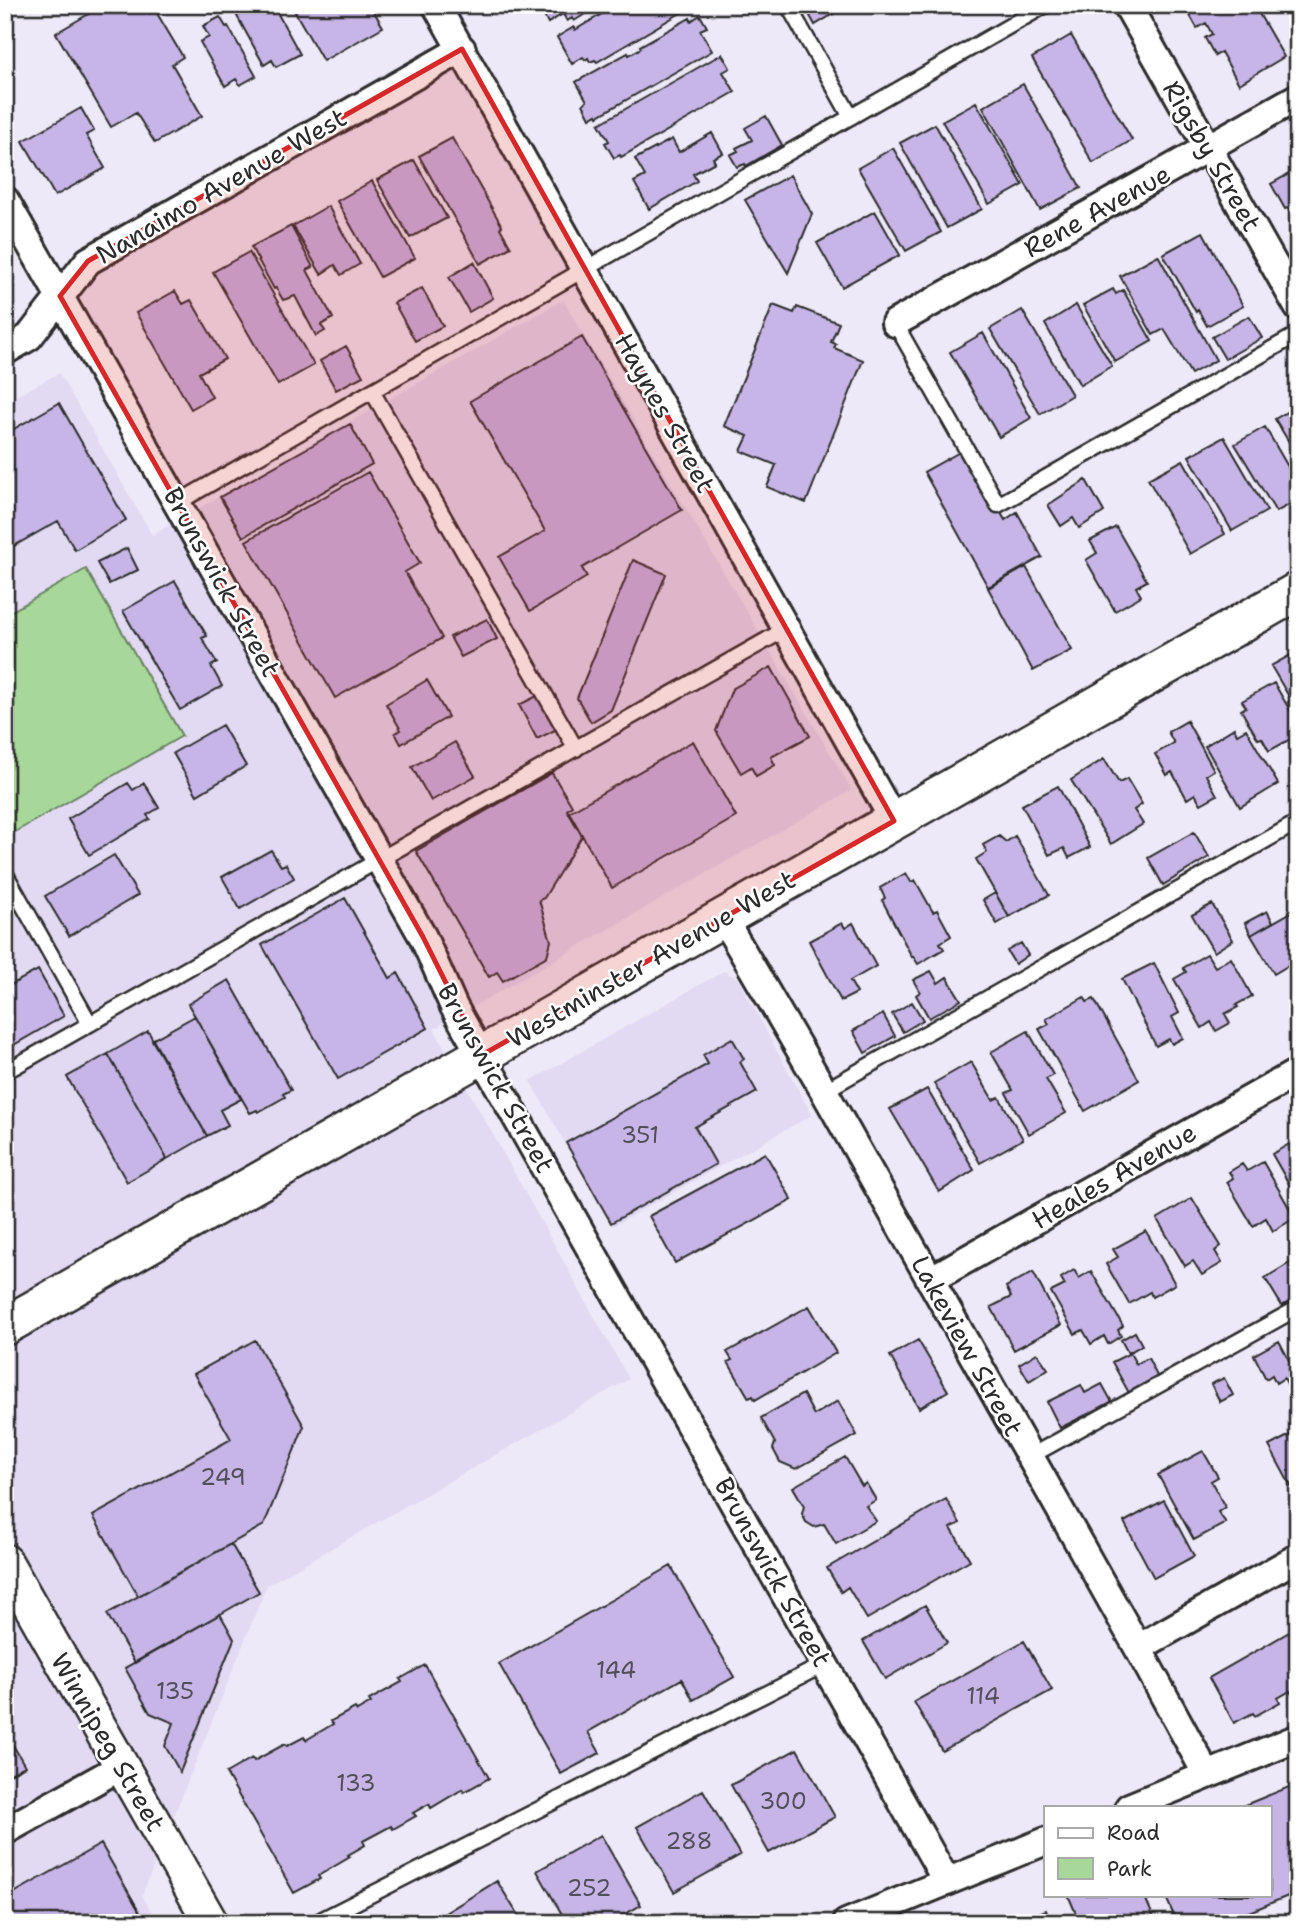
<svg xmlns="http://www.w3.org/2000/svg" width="1303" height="1928" font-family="'Shantell Sans',sans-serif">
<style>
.built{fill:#e2d9f3}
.green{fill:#a7d899;stroke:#698262;stroke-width:2}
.building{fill:#c6b5e6;stroke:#2b2b2b;stroke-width:2}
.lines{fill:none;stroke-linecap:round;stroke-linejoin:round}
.service-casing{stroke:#2b2b2b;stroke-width:19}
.minor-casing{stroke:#2b2b2b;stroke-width:32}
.tertiary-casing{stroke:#2b2b2b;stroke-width:38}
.secondary-casing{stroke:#2b2b2b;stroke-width:42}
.service{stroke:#fff;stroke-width:14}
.minor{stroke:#fff;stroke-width:26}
.tertiary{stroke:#fff;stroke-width:33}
.secondary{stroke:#fff;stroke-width:37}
.marked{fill:#d62828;fill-opacity:0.2;stroke:#d62828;stroke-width:5;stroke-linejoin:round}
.labels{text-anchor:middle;stroke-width:5;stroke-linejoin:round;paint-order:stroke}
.number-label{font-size:23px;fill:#524e5a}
.street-label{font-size:26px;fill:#2b2b2b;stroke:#fff}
</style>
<rect width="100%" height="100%" fill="#eee9f8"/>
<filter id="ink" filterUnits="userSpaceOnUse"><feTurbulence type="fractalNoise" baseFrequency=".0143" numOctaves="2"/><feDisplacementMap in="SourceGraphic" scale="14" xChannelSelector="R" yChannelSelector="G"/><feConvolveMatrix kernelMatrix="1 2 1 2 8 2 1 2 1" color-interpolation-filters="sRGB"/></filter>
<g filter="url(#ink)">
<path class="built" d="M563 300 852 790 434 1029 629 1379 267 1585 142 1895 158 1923H5V402L59 373 152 535Z
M724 971 738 979 812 1115 613 1226 530 1081Z"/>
<path class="green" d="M86 569 182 736 15 832 5 814V615Z"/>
<path class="building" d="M104 5H152L183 57 172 64 202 116 155 143 136 113 111 127 56 33Z
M256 5H273L300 54 276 67 272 60 264 65 237 16Z
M291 5H370L383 27 323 61Z
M538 5H600L574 21 572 18 567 21 563 14 548 23Z
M617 5H694L597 62 595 60 590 62 588 58 585 60 583 57 572 64 557 37 574 27 575 30Z
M804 5H848L815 25Z
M1194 5H1254L1284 57 1239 84 1221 52 1215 56 1205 38 1212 34 1206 23 1197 28 1187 10Z
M700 15 707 27 700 30 712 51 598 116 597 114 590 118 583 104 587 101 576 82 628 53 629 55 641 48 640 46 690 18 691 21Z
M220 17 226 27 228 26 256 76 240 85 236 79 225 86 200 42 209 37 203 26Z
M1071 35 1132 140 1093 163 1032 58Z
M722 54 730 68 723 72 735 92 621 157 620 155 614 158 605 143 609 141 599 124Z
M1023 84 1081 188 1040 210 983 107Z
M976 102 1023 185 989 204 942 121Z
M81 108 94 131 86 135 105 168 55 196 23 141Z
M766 116 782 145 746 166 745 164 737 167 730 155 738 151 736 148 752 140 745 128Z
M935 124 982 209 947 228 900 143Z
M712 133 723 153 713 158 715 162 693 174 697 181 649 209 634 182 645 176 635 159 672 139 679 152Z
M452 138 502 226 500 228 511 247 480 264 419 156Z
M893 148 941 232 906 251 858 168Z
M414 160 447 218 410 238 377 180Z
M1298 169V232L1288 208 1285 209 1271 184Z
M790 175 812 214 788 273 745 200Z
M372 181 415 258 380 277 337 201Z
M328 206 360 264 341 275 335 265 321 274 293 226Z
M875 211 900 255 842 287 817 243Z
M291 226 313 267 307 270 333 318 321 325 325 331 316 336 295 296 283 300 276 288 274 289 251 247Z
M1203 232 1243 306 1207 326 1198 310 1196 312 1163 254Z
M249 252 314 365 278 385 213 272Z
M1158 255 1216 360 1191 374 1164 329 1153 335 1120 276Z
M474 262 493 298 469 312 449 277Z
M422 288 443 326 415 341 394 303Z
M1113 289 1116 294 1123 290 1152 341 1115 362 1083 305Z
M175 291 183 304 191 300 225 359 199 373 212 397 191 409 136 313Z
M773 305 794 313 797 307 839 323 831 342 836 344 834 348 863 360 806 503 767 487 776 465 741 451 748 436 724 426Z
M1076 305 1112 366 1080 385 1045 324Z
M1022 310 1072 395 1040 414 990 329Z
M1249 316 1262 338 1225 359 1212 337Z
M983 333 1031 418 999 437 950 352Z
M582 337 682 510 582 568 587 577 530 611 499 557 545 531 470 401Z
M346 346 363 376 336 390 320 361Z
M59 403 126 520 75 550 58 521 5 551V434Z
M1298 405V457L1275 419Z
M350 424 372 464 243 537 220 497Z
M1265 427 1298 484V500L1276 512 1235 444Z
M1224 437 1267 511 1232 531 1189 456Z
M965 449 1005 520 1017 512 1042 557 988 587 924 472Z
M1183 460 1225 534 1190 554 1148 479Z
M368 472 420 563 405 572 442 638 335 698 246 541Z
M1086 480 1104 512 1079 528 1073 518 1061 526 1048 505Z
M1116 527 1147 581 1136 587 1141 596 1115 611 1086 560 1097 553 1090 541Z
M127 548 138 570 109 584 97 563Z
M633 560 666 574 611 710 591 722 577 698Z
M1026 567 1072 650 1033 671 988 588Z
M175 581 207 636 202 638 217 663 211 666 222 686 180 710 123 611Z
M487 619 497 639 461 657 450 637Z
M1298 651V719L1288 702 1291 700 1271 666Z
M771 667 810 736 771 757 775 765 756 776 751 767 741 773 716 731 732 689Z
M427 680 448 717 401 744 395 733 401 730 386 704Z
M1274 683 1298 724V735L1269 751 1262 738 1258 739 1241 710 1246 707 1242 701Z
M539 695 557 729 537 739 519 705Z
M1187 721 1214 770 1206 775 1217 795 1201 804 1195 794 1187 799 1172 772 1167 775 1155 754 1174 743 1168 732Z
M222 725 246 766 197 795 173 753Z
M1234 728 1237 734 1246 729 1278 784 1240 807 1205 746Z
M693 741 736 817 612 888 569 812Z
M455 742 475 776 431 801 412 767Z
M1104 759 1119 783 1127 779 1142 804 1134 810 1143 824 1111 844 1071 780Z
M552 773 572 806 567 810 582 836 544 898 539 900 551 941 547 956 503 981 497 972 489 977 416 851Z
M128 783 133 790 144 783 159 808 147 815 150 819 89 855 68 819Z
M1058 786 1090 847 1069 858 1064 848 1049 855 1022 805Z
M1194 832 1209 857 1163 885 1148 858Z
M999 836 1006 842 1015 836 1049 895 1009 917 976 859 987 852 983 845Z
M271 850 281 866 286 864 294 878 240 909 222 877Z
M114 855 138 895 69 936 45 896Z
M906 873 911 882 915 880 933 912 937 910 951 936 940 943 944 949 918 964 913 956 912 957 882 900 885 898 880 888Z
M995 893 1009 917 997 924 983 900Z
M345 898 390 978 398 973 428 1028 338 1079 262 945Z
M1212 904 1233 940 1214 952 1192 915Z
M1295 910 1298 915V968L1294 970 1291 964 1274 974 1251 935Z
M1267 911 1273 922 1251 935 1245 923Z
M842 923 845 928 853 923 876 966 850 981 857 993 841 1001 809 941Z
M1021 943 1028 955 1015 964 1007 951Z
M1207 954 1215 967 1231 958 1252 996 1236 1005 1238 1007 1225 1014 1230 1023 1216 1031 1211 1022 1202 1028 1174 979 1186 972 1183 968Z
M1154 963 1179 1013 1172 1017 1183 1038 1172 1044 1169 1039 1156 1046 1122 979Z
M38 970 64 1016 5 1050V988Z
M931 971 938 983 947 977 961 1000 929 1018 916 995 920 992 913 980Z
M229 980 291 1090 283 1094 285 1097 258 1112 257 1110 250 1113 188 1004Z
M1084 997 1087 1002 1094 999 1139 1080 1085 1111 1039 1029 1049 1024 1046 1019Z
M912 1002 923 1020 903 1032 892 1014Z
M883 1014 895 1036 865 1053 853 1031Z
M195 1016 241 1099 220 1110 228 1125 207 1136 152 1040Z
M148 1031 207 1136 167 1159 108 1054Z
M1028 1031 1053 1075 1046 1079 1066 1113 1029 1134 1006 1093 1013 1090 991 1052Z
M732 1038 744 1059 740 1062 757 1092 695 1127 716 1164 611 1223 566 1143 708 1064 703 1055Z
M108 1054 167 1159 127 1182 67 1077Z
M971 1062 993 1100 999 1097 1023 1139 980 1163 934 1083Z
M927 1089 974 1170 939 1192 890 1109Z
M1298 1139V1200L1272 1154Z
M765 1153 792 1200 675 1263 649 1216Z
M1263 1162 1295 1218 1273 1231 1266 1218 1253 1226 1227 1182 1233 1178 1229 1172 1242 1164 1247 1171Z
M1192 1198 1221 1246 1215 1251 1222 1263 1202 1275 1193 1261 1185 1266 1157 1219Z
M1146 1231 1175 1284 1152 1297 1150 1292 1129 1304 1106 1264 1118 1257 1113 1249Z
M1298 1258V1296L1282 1306 1265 1278Z
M1074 1270 1079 1278 1091 1271 1123 1326 1118 1330 1121 1336 1108 1344 1104 1336 1091 1344 1083 1330 1075 1334 1051 1292 1065 1285 1061 1278Z
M1033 1272 1061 1325 1014 1350 991 1307 1011 1297 1006 1287Z
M809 1306 836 1353 755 1400 753 1396 749 1398 728 1362 732 1360 727 1352Z
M1135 1332 1142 1345 1128 1353 1121 1340Z
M255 1340 304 1426 264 1525 138 1596 93 1516 231 1439 194 1374Z
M918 1340 948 1391 919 1408 890 1356Z
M1279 1341 1298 1377V1383L1289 1387 1284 1378 1276 1383 1272 1375 1266 1379 1254 1355Z
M1037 1353 1048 1369 1029 1381 1019 1364Z
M1130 1353 1136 1364 1148 1358 1158 1378 1129 1393 1112 1362Z
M1224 1378 1233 1395 1220 1402 1211 1384Z
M1102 1384 1112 1402 1060 1428 1047 1402 1081 1385 1085 1393Z
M803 1394 814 1415 838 1401 857 1435 796 1469 780 1462 773 1449 775 1443 761 1418Z
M1298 1431V1490L1294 1492 1269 1446Z
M1203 1451 1218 1477 1211 1481 1225 1507 1218 1512 1226 1523 1194 1540 1158 1475Z
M845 1457 862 1486 866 1483 876 1500 866 1506 876 1521 836 1544 824 1524 814 1527 806 1522 802 1514 804 1506 793 1487Z
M946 1499 960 1523 951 1528 970 1560 867 1619 848 1587 841 1592 827 1568Z
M1164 1500 1194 1556 1154 1578 1124 1522Z
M231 1544 259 1592 135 1663 107 1614Z
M671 1566 734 1677 693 1700 682 1679 588 1732 600 1753 561 1774 499 1664Z
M925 1605 947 1643 885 1679 863 1641Z
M220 1614 234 1639 180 1772 165 1746 174 1723 150 1713 125 1668Z
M1298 1627V1693L1293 1696 1290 1691 1278 1698 1280 1702 1255 1716 1253 1713 1234 1723 1209 1678Z
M1024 1641 1052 1690 942 1751 914 1702Z
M425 1665 489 1778 464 1792 463 1789 431 1808 429 1804 413 1813 416 1816 393 1829 391 1826 363 1841 365 1845 348 1855 350 1857 318 1876 320 1879 294 1893 226 1773 252 1758 254 1761 285 1744 287 1746 304 1737 306 1740 333 1724 331 1721 355 1708 357 1711 371 1703 369 1700 402 1682 400 1679Z
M5 1731 25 1766 5 1777Z
M797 1749 835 1817 769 1853 731 1785Z
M1294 1785 1298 1794V1892L1222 1923H1177L1165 1895H1270V1807H1240Z
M703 1790 740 1855 674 1892 637 1827Z
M601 1835 641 1905 609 1923H567L537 1871Z
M101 1844 146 1923H5V1898Z
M497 1881 523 1923H435L434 1920Z
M1068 1895H1144L1156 1923H1080Z
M1046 1910 1051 1923H1014Z"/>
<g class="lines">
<defs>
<path id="service" d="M788 5 851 117
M895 323 998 505 1298 334
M177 503 372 391
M576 749 372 391 1046 5
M5 873 90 1024
M5 1072 786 629
M824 1091 1298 822
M1029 1457 1298 1308
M315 1923 825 1664"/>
<path id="minor" d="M436 5 894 821
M1127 5 1298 307
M5 200 423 937 454 1007 947 1882
M895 323 1298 97
M5 351 29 337 88 261 462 49
M723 918 824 1091 1138 1648 1207 1775
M930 1280 1298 1072
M1138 1648 1298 1557
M1129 1807 1298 1738
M5 1831 122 1766
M846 1923 1046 1841"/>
<path id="tertiary" d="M5 1561 211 1923"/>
<path id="secondary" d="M5 1326 1298 591"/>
</defs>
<use href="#service" class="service-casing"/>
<use href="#minor" class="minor-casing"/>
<use href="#tertiary" class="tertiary-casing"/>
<use href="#secondary" class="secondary-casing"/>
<use href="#service" class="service"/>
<use href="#minor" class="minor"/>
<use href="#tertiary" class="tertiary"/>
<use href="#secondary" class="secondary"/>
</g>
</g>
<path class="marked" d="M462 49 894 821 482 1055 423 937 60 296 88 261Z"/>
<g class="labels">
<g class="number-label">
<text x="640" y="1143">351</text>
<text x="223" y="1485">249</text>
<text x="616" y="1678">144</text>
<text x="175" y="1699">135</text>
<text x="983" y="1704">114</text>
<text x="356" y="1791">133</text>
<text x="783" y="1809">300</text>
<text x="689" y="1849">288</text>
<text x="589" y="1896">252</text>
</g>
<g class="street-label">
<text transform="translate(1212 156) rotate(60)" y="9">Rigsby Street</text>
<text transform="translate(221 186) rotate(-30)" y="9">Nanaimo Avenue West</text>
<text transform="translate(1097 211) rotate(-29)" y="9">Rene Avenue</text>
<text transform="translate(665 413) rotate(61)" y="9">Haynes Street</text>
<text transform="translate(222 582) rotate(61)" y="9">Brunswick Street</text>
<text transform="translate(651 959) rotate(-30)" y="9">Westminster Avenue West</text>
<text transform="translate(496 1078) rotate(61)" y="9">Brunswick Street</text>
<text transform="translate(1114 1176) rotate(-30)" y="9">Heales Avenue</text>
<text transform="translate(967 1346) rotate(61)" y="9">Lakeview Street</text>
<text transform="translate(773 1572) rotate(61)" y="9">Brunswick Street</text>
<text transform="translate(108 1742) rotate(60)" y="9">Winnipeg Street</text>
</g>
</g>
<rect width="1303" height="1928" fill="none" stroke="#fff" stroke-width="28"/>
<rect x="14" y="14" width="1275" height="1900" fill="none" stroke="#2b2b2b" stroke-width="2.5" filter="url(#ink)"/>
<rect x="1044" y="1806" width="228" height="91" fill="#ffffff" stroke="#aaaaaa" stroke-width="2"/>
<rect x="1058" y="1828" width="35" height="10" fill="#ffffff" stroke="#aaaaaa" stroke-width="2"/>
<text x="1107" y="1840" font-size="21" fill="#2b2b2b">Road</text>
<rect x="1058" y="1858" width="35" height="21" fill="#a7d899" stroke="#aaaaaa" stroke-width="2"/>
<text x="1107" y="1876" font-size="21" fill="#2b2b2b">Park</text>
</svg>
